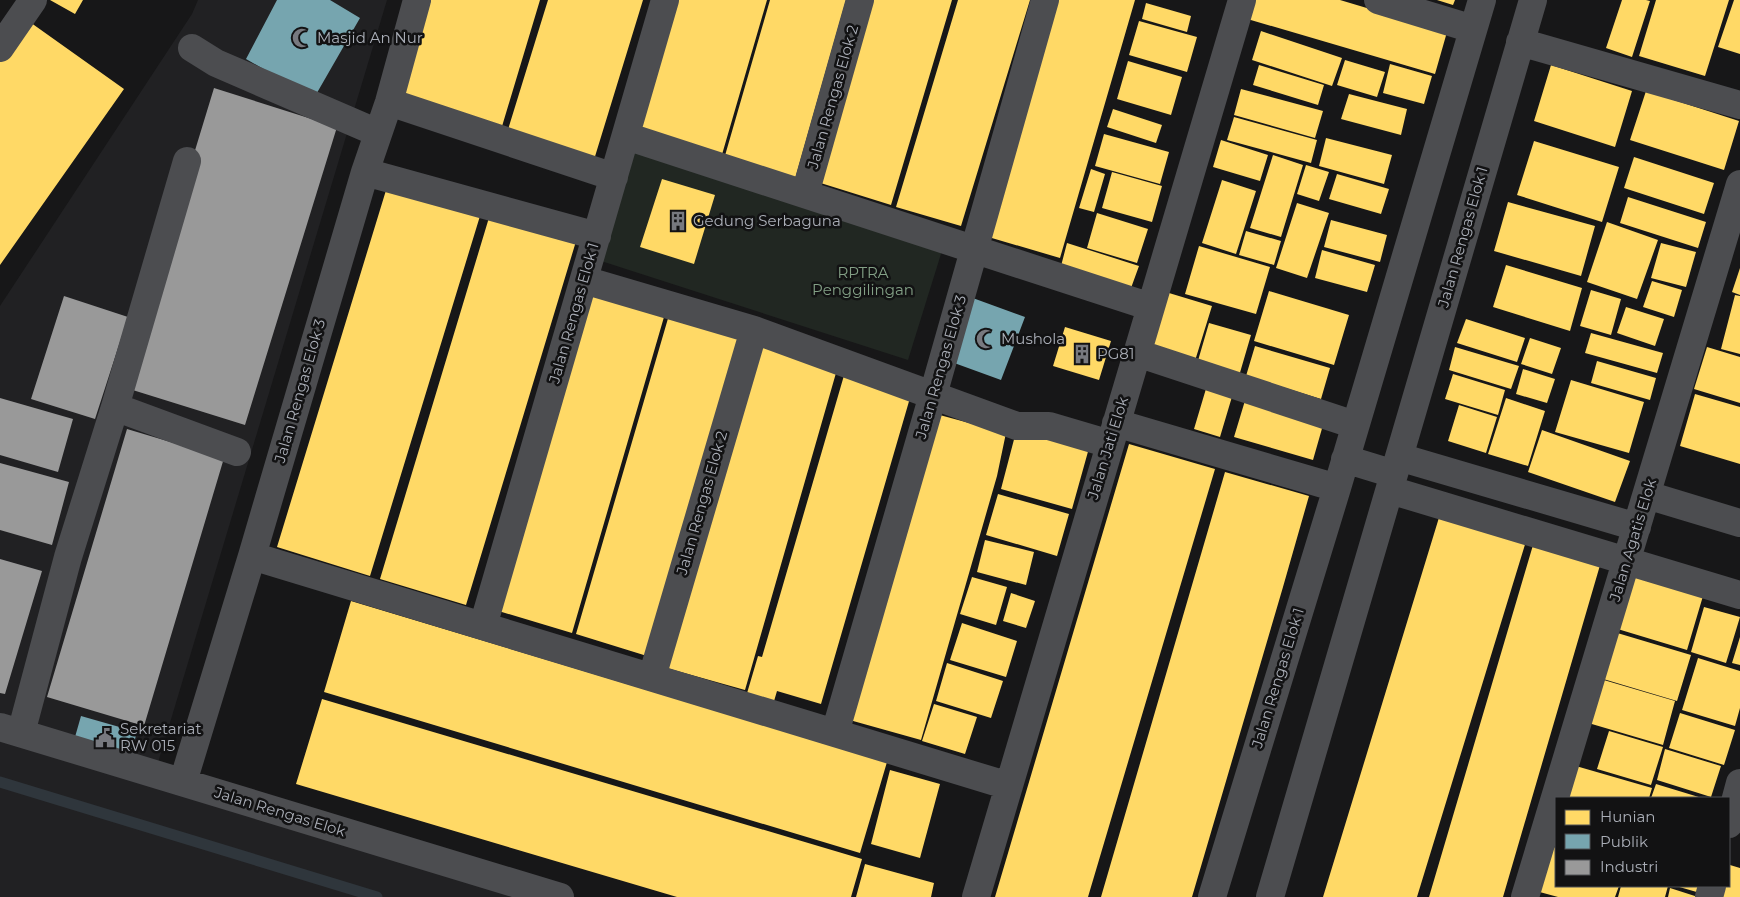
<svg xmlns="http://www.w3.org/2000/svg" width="1740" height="897" font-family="Montserrat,sans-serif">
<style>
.built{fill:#212123}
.green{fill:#212722}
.homes{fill:#ffd966}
.public{fill:#76a5af}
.industry{fill:#999}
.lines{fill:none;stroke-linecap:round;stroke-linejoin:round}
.stream{stroke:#2f363c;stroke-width:11}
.minor{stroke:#4c4d50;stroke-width:28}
.labels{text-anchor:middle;stroke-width:5;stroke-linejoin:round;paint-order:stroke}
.poi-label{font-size:15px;fill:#aaaeb7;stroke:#121213;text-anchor:start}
.street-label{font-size:15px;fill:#aaaeb7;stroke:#121213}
.park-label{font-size:15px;fill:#83a086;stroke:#121213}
</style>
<rect width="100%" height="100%" fill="#171718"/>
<path class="built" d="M198 0H387L154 776 571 897H0V306L192 14Z"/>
<path class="green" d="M627 149 945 241 908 360 598 260Z"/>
<path class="homes" d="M50 0H83L75 14Z
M431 0H540L500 133 400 103Z
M548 0H643L593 163 506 136Z
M677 0H767L721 158 637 134Z
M770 0H846L795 179 724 159Z
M865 0H952L891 205 811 180Z
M958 0H1030L961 226 896 207Z
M1053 0H1135L1060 258 985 236Z
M1250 0H1340L1447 32 1435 74 1244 18Z
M1437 0H1455L1453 5Z
M1622 0H1646L1650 1 1632 57 1606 48Z
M1656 0H1729L1705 76 1639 56Z
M1734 0H1740V54L1718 47Z
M1146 3 1191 16 1187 32 1142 19Z
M27 20 124 89 0 265V59Z
M1139 21 1197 37 1187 72 1129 55Z
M1261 31 1342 58 1332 86 1252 60Z
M1345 60 1385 72 1377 97 1337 85Z
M1128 61 1182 77 1171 115 1117 99Z
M1390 64 1432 76 1424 104 1383 93Z
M1259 65 1324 85 1318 105 1253 85Z
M1551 65 1632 91 1615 147 1534 121Z
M1241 89 1323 111 1315 138 1234 115Z
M1646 91 1739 121 1724 170 1630 140Z
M1349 94 1407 109 1401 135 1341 119Z
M1113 109 1162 125 1156 143 1107 127Z
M1234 117 1317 140 1311 163 1227 140Z
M1104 134 1169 152 1160 184 1095 166Z
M1326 138 1392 155 1384 184 1319 166Z
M1221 140 1268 155 1260 181 1213 167Z
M1534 141 1619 167 1602 222 1517 195Z
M1273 155 1303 165 1281 237 1250 228Z
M1634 157 1714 183 1704 214 1624 188Z
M1306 165 1329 172 1319 201 1297 194Z
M1091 169 1105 174 1094 212 1079 208Z
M1112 172 1162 186 1152 222 1102 208Z
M1337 174 1389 189 1381 214 1329 199Z
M662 179 715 195 694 264 640 247Z
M1222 180 1256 191 1236 254 1202 243Z
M387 187 480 216 370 576 277 547Z
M1628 197 1706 222 1698 248 1620 223Z
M1508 202 1595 226 1581 276 1494 251Z
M1297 203 1329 213 1307 278 1276 268Z
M491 211 577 238 466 605 380 579Z
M1097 213 1148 229 1137 263 1087 248Z
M1331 220 1387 235 1380 262 1324 247Z
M1607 222 1658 240 1637 299 1587 282Z
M1246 231 1281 241 1274 265 1239 255Z
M1067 243 1139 266 1131 288 1061 266Z
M1661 243 1696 252 1686 287 1651 278Z
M1199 246 1270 267 1256 314 1185 294Z
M1322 250 1375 265 1367 292 1315 278Z
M1506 265 1582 288 1570 331 1493 307Z
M1740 268V295L1732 292Z
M1652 281 1682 290 1674 317 1643 307Z
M1591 290 1621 299 1611 335 1580 326Z
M1269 291 1349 315 1334 365 1254 341Z
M584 293 664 317 572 633 492 609Z
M1169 293 1212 306 1194 364 1151 350Z
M1735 295 1740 296V354L1721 349Z
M1626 307 1664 319 1655 346 1617 333Z
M669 315 741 335 647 656 576 634Z
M1466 319 1525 338 1517 362 1457 343Z
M1209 323 1251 335 1239 376 1197 364Z
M1065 327 1111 341 1099 380 1053 366Z
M1591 333 1663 353 1657 373 1585 353Z
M1530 338 1561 348 1552 374 1521 364Z
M755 342 838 366 745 690 663 667Z
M1255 346 1330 368 1321 399 1246 376Z
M1455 347 1519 366 1511 389 1449 370Z
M1707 347 1740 357V403L1694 389Z
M1597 361 1656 378 1650 400 1591 383Z
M1523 369 1555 379 1547 403 1516 394Z
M845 372 912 391 821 704 777 691 772 708 745 700 758 656 762 657Z
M1453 374 1505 390 1498 415 1445 399Z
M1571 380 1644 402 1629 453 1555 432Z
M1208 382 1234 390 1220 437 1194 429Z
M1247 394 1325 418 1313 460 1234 437Z
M1695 394 1740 407V464L1680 446Z
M1506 398 1545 411 1528 466 1488 454Z
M1459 405 1497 417 1486 453 1448 441Z
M936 414 1006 433 997 476 921 740 846 719Z
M1017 428 1089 448 1072 509 1001 489Z
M1542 430 1630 461 1615 502 1528 472Z
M1129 444 1215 469 1088 897H995Z
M1225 472 1309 496 1283 587 1192 897H1101Z
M998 494 1069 514 1057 556 986 535Z
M1441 511 1527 538 1417 897H1323Z
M1536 535 1603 555 1503 897H1429Z
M985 540 1034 552 1026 585 977 572Z
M1627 573 1703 596 1687 650 1611 627Z
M972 577 1007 587 996 625 960 614Z
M1011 593 1035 601 1026 628 1003 621Z
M351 601 887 762 860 853 324 692Z
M1704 607 1740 617 1726 663 1691 652Z
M962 623 1017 641 1006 677 950 660Z
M1614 632 1691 655 1677 701 1600 678Z
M1740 637V665L1732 663Z
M1698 658 1740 671V708L1735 726 1682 710Z
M947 663 1003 681 991 718 936 701Z
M1597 678 1675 701 1663 745 1585 722Z
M322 699 862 859 851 897H677L296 784Z
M934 704 977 717 965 754 922 741Z
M1680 713 1735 730 1724 765 1669 748Z
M1609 731 1663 747 1651 785 1597 769Z
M1665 749 1721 766 1711 797 1657 780Z
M1569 764 1652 788 1649 798H1560Z
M890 770 940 784 920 858 871 844Z
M1656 784 1702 798H1651Z
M1550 846 1556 848V886H1619L1615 897H1558L1536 891Z
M865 864 934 883 931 897H856Z
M1730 865 1740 868V897H1720L1724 886H1729Z
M1621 886H1668L1665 897H1618Z
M1676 886H1702L1700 893Z
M1670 888 1698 897H1668Z"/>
<path class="public" d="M277 0H330L360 18 314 98 246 59Z
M970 297 1025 317 1001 380 946 360Z
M81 716 137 732 129 760 73 744Z"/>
<path class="industry" d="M214 88 337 127 245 425 123 387Z
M64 296 128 317 95 419 31 399Z
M0 398 73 419 58 472 0 455Z
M127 429 224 458 144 726 47 697Z
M0 463 69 482 52 545 0 530Z
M0 559 42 571 5 694 0 693Z"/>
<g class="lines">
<path class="stream" d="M0 782 377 897"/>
<path class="minor" d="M1378 0 1473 29
M1520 42 1740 105
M0 48 33 0
M192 48 216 63 378 133
M389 102 614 177
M626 136 1151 307
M365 172 597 236
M805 194 860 0
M584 280 754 330 1017 426H1049L1110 444
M1137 353 1355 425
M115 407 237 452
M1116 423 1337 488
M1399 457 1637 527
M1345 459 1394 474
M1390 490 1740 595
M1647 495 1740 523
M252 556 1009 786
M483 626 665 0
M652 677 754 330
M0 727 560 897
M21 733 68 557 115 407 187 161
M835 733 933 395 1045 0
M183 782 252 556 365 172 389 102 417 0
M1729 824 1740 783
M976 897 1242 0
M1212 897 1337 488 1482 0
M1270 897 1533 0
M1525 897 1740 184
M1709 897 1712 886"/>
</g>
<defs>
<symbol id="mosque-bare" viewBox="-9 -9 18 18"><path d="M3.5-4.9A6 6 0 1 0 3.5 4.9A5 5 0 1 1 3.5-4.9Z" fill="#77797f" stroke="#121213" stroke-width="2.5" paint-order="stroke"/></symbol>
<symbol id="building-bare" viewBox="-9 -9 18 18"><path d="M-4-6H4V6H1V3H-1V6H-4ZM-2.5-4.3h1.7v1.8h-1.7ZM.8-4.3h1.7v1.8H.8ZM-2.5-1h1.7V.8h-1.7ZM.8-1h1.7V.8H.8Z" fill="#77797f" stroke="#121213" stroke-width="2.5" paint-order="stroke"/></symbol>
<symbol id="civic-bare" viewBox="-9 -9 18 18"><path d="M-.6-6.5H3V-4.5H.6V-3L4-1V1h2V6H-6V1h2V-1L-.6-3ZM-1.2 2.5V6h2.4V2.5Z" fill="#77797f" stroke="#121213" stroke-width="2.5" paint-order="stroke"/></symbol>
</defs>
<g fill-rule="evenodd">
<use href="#mosque-bare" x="288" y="24" width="28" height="28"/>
<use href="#building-bare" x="664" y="207" width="28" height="28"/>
<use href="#mosque-bare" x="972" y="325" width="28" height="28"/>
<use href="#building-bare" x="1068" y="340" width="28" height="28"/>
<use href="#civic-bare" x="91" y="724" width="28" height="28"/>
</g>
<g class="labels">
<g class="poi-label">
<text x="317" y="43">Masjid An Nur</text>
<text x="693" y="226">Gedung Serbaguna</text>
<text x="1001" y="344">Mushola</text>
<text x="1097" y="359">PG81</text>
<text x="120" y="734">Sekretariat<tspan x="120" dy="17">RW 015</tspan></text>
</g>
<g class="street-label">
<text transform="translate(833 97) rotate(-74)" y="5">Jalan Rengas Elok 2</text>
<text transform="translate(1463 237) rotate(-74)" y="5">Jalan Rengas Elok 1</text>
<text transform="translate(574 313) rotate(-74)" y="5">Jalan Rengas Elok 1</text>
<text transform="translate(941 367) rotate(-74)" y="5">Jalan Rengas Elok 3</text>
<text transform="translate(300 391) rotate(-74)" y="5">Jalan Rengas Elok 3</text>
<text transform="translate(1108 448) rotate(-73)" y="5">Jalan Jati Elok</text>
<text transform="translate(702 503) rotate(-74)" y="5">Jalan Rengas Elok 2</text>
<text transform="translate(1633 540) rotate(-73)" y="5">Jalan Agatis Elok</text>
<text transform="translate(1278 678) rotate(-73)" y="5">Jalan Rengas Elok 1</text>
<text transform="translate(280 812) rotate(17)" y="5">Jalan Rengas Elok</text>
</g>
<g class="park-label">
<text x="863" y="278">RPTRA<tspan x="863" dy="17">Penggilingan</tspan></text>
</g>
</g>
<rect x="1555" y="797" width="175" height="90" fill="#121213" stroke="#4f5055"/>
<rect x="1565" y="810" width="25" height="15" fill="#ffd966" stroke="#4f5055"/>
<text x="1600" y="822" font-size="15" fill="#aaaeb7">Hunian</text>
<rect x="1565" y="834" width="25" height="15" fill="#76a5af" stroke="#4f5055"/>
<text x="1600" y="847" font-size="15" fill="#aaaeb7">Publik</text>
<rect x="1565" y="860" width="25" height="15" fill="#999999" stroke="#4f5055"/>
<text x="1600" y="872" font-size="15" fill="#aaaeb7">Industri</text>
</svg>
